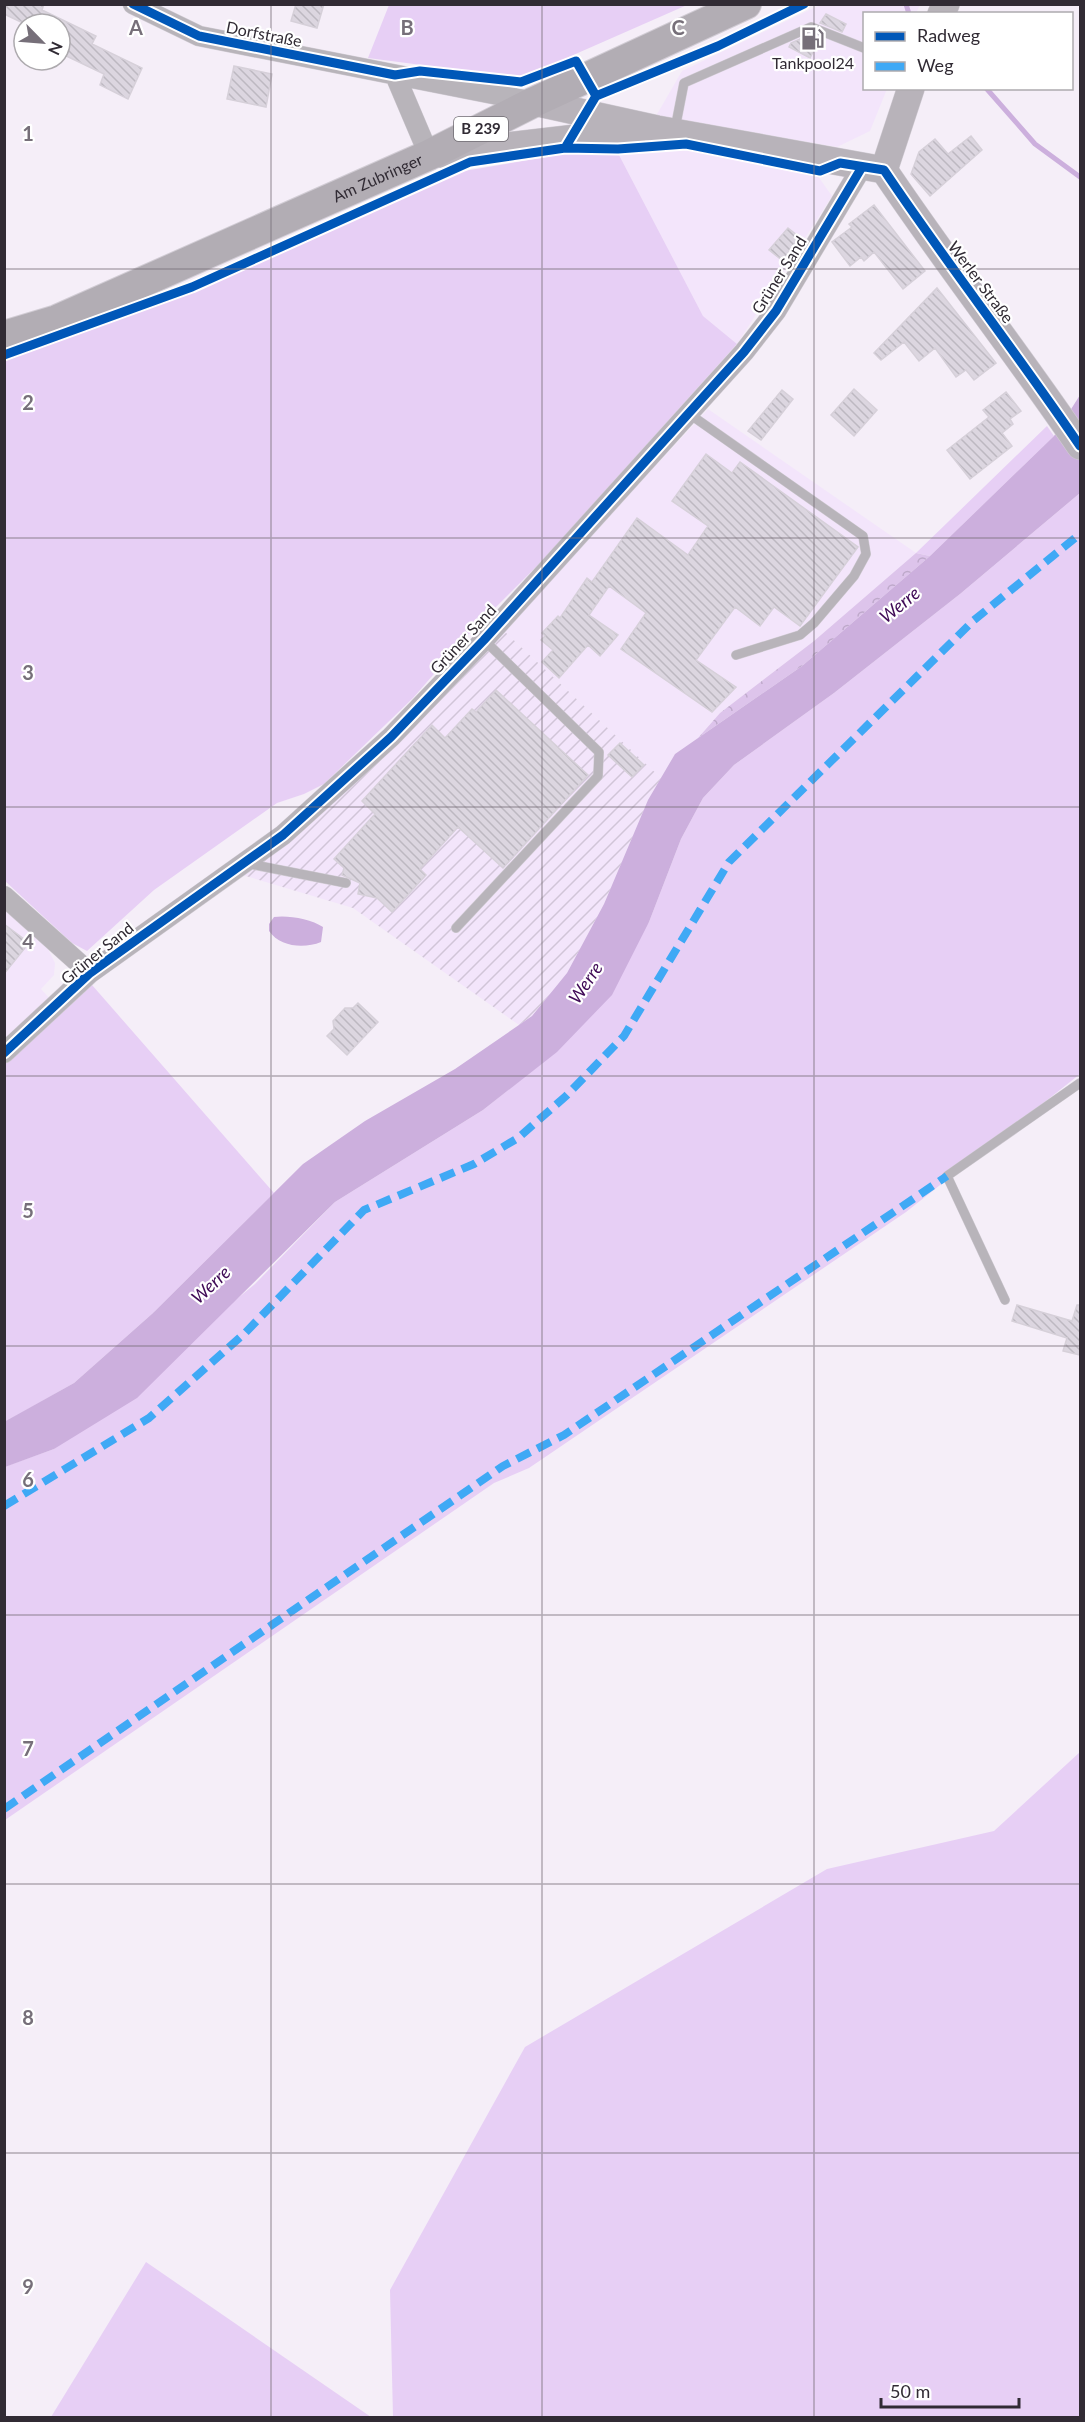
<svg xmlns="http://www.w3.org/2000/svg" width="1085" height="2422" font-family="Lato,sans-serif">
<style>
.built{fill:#f3e5fb}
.industrial{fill:url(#industrial-furrows)}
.grass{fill:#e7cff5}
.forest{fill:url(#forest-crowns)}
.water{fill:#ccafdd}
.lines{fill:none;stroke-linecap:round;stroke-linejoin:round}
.stream{stroke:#ccafdd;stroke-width:5}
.building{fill:url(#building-back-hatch);stroke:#d6d0d9;stroke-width:1.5}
.service-casing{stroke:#d1ccd4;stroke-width:10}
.minor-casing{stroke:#d1ccd4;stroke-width:21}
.secondary-casing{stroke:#d1ccd4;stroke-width:28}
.primary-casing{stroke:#d1ccd4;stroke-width:32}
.service{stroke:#b8b4ba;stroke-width:9}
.minor{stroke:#b8b4ba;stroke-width:20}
.secondary{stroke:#b8b3ba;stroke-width:27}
.primary{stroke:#b2adb4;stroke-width:30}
.quiet{stroke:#3fa9f5;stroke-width:8;stroke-dasharray:15 8;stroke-linecap:butt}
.cycleway-casing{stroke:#fff;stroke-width:13}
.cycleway{stroke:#0057b8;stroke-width:9}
.grid{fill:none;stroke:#766f79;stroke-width:1.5;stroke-opacity:0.55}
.labels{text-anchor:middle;stroke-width:4.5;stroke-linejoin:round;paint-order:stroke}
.shield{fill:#fff;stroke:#6f6b71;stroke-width:1.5}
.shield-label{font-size:15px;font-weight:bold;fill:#312b34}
.street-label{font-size:16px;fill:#312b34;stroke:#fff}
.poi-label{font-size:16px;fill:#312b34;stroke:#fff}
.water-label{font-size:18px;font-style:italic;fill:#3f0a56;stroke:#fff}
.grid-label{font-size:20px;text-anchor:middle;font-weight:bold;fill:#766f79;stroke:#fff;stroke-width:4.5;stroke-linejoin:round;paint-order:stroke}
</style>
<defs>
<pattern id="industrial-furrows" width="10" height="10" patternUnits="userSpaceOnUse" patternTransform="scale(1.5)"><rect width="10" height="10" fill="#f3e5fb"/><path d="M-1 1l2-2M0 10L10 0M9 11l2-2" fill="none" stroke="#d1c5d8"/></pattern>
<pattern id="forest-crowns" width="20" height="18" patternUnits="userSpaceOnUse" patternTransform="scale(1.5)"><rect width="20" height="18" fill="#ddc4eb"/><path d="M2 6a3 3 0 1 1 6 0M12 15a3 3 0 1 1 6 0" fill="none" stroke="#bea9ca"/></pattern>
<pattern id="building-back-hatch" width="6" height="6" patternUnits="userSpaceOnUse" patternTransform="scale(1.5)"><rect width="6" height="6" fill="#dcd6e0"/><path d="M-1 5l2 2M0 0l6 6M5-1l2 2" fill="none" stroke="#bdb8c1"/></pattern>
</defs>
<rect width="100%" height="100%" fill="#f5eef8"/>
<path class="built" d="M820 5H920L916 13 864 14V88L887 89 870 131 837 147 656 116 682 71Z
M681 147 815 172 832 196 737 344 703 316 619 155Z
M708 409 916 553 814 641 720 713 698 738 675 754 661 778 504 631Z
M5 904 42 937 55 963 54 975 41 989 51 1000 5 1045Z"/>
<path class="industrial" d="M504 631 661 778 648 800 604 904 567 973 532 1016 519 1025 353 908 236 873Z"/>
<path class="grass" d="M389 5V4L687 5 521 78 368 58Z
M582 151 619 155 703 316 737 344 543 560 467 636 413 698 324 784 304 794 277 803 154 890 87 951 72 943 5 881 4 358 176 297 458 172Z
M1047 426 1054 436 930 556 916 553Z
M1080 493V1074L906 1212 529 1468 494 1483 5 1820 4 1467 54 1449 255 1284 335 1202 483 1110 557 1051 649 922 681 839 703 798 734 765 834 693 960 594Z
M92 985 274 1193 153 1313 74 1383 5 1422 4 1063Z
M1080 1752V2417H393L390 2290 525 2047 827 1869 994 1831Z
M146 2262 371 2417H51Z"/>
<path class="forest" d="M916 553 930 556 802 666 698 738 720 713 814 641Z"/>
<path class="water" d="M1080 395V493L960 594 834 693 734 765 703 798 681 839 649 922 612 995 557 1052 483 1110 335 1202 137 1398 54 1449 5 1467 4 1422 74 1383 153 1313 303 1164 365 1121 455 1069 532 1016 567 973 604 904 648 800 675 754 802 666 930 556 1054 436Z
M274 917C288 915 311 919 323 927L321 942C304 949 280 947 269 931V924Z"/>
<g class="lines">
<path class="stream" d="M906 4 909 14
M986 88 1035 144 1080 177"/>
</g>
<path class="building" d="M4 4H44L42 10 96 36 92 44 142 68 128 99 100 85 104 74 60 53V24H25L4 14Z
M296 4H324L317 28 291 21Z
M826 14 846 24 842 32 820 23Z
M811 34 820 38 810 58 789 47 791 43Z
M234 66 272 74 266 107 227 99Z
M971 136 982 150 930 196 911 174 919 152 935 139 948 154Z
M874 205 925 271 903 289 874 252 864 261 861 257 850 266 832 242 852 227 849 224Z
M788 228 802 239 783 261 769 250Z
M937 288 996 363 974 380 966 370 956 377 935 348 919 361 904 342 881 360 874 353Z
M854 389 877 410 854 436 831 415Z
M782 390 793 399 761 440 748 431Z
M1006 392 1021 411 1010 419 1013 424 1002 433 1012 446 970 479 947 450 989 417 983 410Z
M706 454 732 473 740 462 858 547 800 626 774 607 760 626 735 607 696 660 736 687 712 712 621 649 646 613 609 586 589 615 618 635 600 656 588 645 559 678 542 662 553 650 541 640 545 636 542 633 558 616 560 618 587 578 592 582 637 518 688 555 708 526 672 501Z
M496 690 588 775 503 868 458 827 420 869 426 875 392 912 377 898 358 894 360 883 342 875 344 868 334 859 375 814 362 801 432 725 445 738 472 709 476 712Z
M620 743 644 765 632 777 608 755Z
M4 924 29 943 4 974Z
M358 1003 378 1022 347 1055 327 1036 334 1029 333 1021 345 1008H353Z
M1017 1305 1072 1321 1077 1305H1080V1355L1063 1351 1067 1338 1012 1321Z"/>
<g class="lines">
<defs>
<path id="service" d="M675 129 684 83 811 27 864 48
M688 413 863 536 866 554 854 576 814 623 800 635 736 655
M245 863 346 883
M456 928 598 776 599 752 484 640
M1005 1300 947 1176 1080 1083"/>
<path id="minor" d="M133 4 199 36 534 102
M395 75 429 155
M4 896 90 973
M4 1053 90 973 283 835 391 737 484 640 744 352 776 311 862 167"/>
<path id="secondary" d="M941 14 946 4
M534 102 657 129 884 170C947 264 1017 353 1080 446
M439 154 636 131
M884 170 911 88"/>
<g id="primary">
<path id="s1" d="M4 336 57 320 429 155 534 102 746 4"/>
</g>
</defs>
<use href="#service" class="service-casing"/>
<use href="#minor" class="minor-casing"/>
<use href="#secondary" class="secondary-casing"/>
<use href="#primary" class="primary-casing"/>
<use href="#service" class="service"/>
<use href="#minor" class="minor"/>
<use href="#secondary" class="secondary"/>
<use href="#primary" class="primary"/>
<path class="quiet" d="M4 1506 149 1418 245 1333 364 1210 474 1164 518 1138 566 1096 624 1036 729 862 973 621 1080 534
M4 1809 503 1466 564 1435 947 1176"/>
<defs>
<path id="cycleway" d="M133 4 199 36 395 75 420 71 521 82 576 61 596 96
M565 148 596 96 718 46 804 4
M4 355 192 287 470 162 565 148 618 149 686 144 820 171 840 163 884 170C947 264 1017 353 1080 446
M4 1053 90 973 283 835 391 737 484 640 744 352 776 311 862 167"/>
</defs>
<use href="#cycleway" class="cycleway-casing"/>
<use href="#cycleway" class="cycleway"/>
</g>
<path class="grid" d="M271 4V2418M542 4V2418M814 4V2418M4 269H1080M4 538H1080M4 807H1080M4 1076H1080M4 1346H1080M4 1615H1080M4 1884H1080M4 2153H1080"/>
<defs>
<symbol id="fuel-bare" viewBox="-9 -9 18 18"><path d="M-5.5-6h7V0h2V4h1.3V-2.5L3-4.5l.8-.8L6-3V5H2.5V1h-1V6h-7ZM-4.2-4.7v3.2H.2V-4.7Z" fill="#766f79" stroke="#fff" stroke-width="2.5" paint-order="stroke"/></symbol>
</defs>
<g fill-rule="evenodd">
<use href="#fuel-bare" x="796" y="22" width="33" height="33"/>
</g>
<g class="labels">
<rect class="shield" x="454" y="117" width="54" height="24" rx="4.5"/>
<g class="shield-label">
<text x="481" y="134">B 239</text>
</g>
<g class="street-label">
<text transform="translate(264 34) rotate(11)" y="6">Dorfstraße</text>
<text dy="6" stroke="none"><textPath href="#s1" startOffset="406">Am Zubringer</textPath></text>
<text transform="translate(779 275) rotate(-58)" y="6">Grüner Sand</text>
<text transform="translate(981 282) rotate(53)" y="6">Werler Straße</text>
<text transform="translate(463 639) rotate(-47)" y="6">Grüner Sand</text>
<text transform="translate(97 953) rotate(-39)" y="6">Grüner Sand</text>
</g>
<g class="poi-label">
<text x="813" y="69">Tankpool24</text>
</g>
<g class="water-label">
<text transform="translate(900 605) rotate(-39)" y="6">Werre</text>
<text transform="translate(586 983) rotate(-56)" y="6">Werre</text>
<text transform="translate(211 1285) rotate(-43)" y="6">Werre</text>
</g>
</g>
<g class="grid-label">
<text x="136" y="35">A</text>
<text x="407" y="35">B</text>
<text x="678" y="35">C</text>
<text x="28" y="141">1</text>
<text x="28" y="410">2</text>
<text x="28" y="680">3</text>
<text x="28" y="949">4</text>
<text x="28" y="1218">5</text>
<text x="28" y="1487">6</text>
<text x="28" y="1756">7</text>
<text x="28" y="2025">8</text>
<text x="28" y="2294">9</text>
</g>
<rect width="1085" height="2422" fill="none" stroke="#312b34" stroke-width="12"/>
<rect x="863" y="12" width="210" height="78" fill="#ffffff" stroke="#adaaae" stroke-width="1.5"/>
<rect x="875" y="32" width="30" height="9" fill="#0057b8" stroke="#adaaae" stroke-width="1.5"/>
<text x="917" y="42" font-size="18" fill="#312b34">Radweg</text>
<rect x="875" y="62" width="30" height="9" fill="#3fa9f5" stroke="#adaaae" stroke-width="1.5"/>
<text x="917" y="72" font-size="18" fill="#312b34">Weg</text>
<g transform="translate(42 42) rotate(115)"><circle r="28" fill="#ffffff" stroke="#adaaae" stroke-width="1.5"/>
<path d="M0-4.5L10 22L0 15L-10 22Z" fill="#766f79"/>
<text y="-9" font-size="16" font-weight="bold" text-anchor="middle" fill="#312b34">N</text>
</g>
<path d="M881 2398v9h138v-9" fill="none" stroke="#312b34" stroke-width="3"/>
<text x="890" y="2398" font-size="18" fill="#312b34" stroke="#ffffff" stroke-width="4.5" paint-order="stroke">50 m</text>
</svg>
